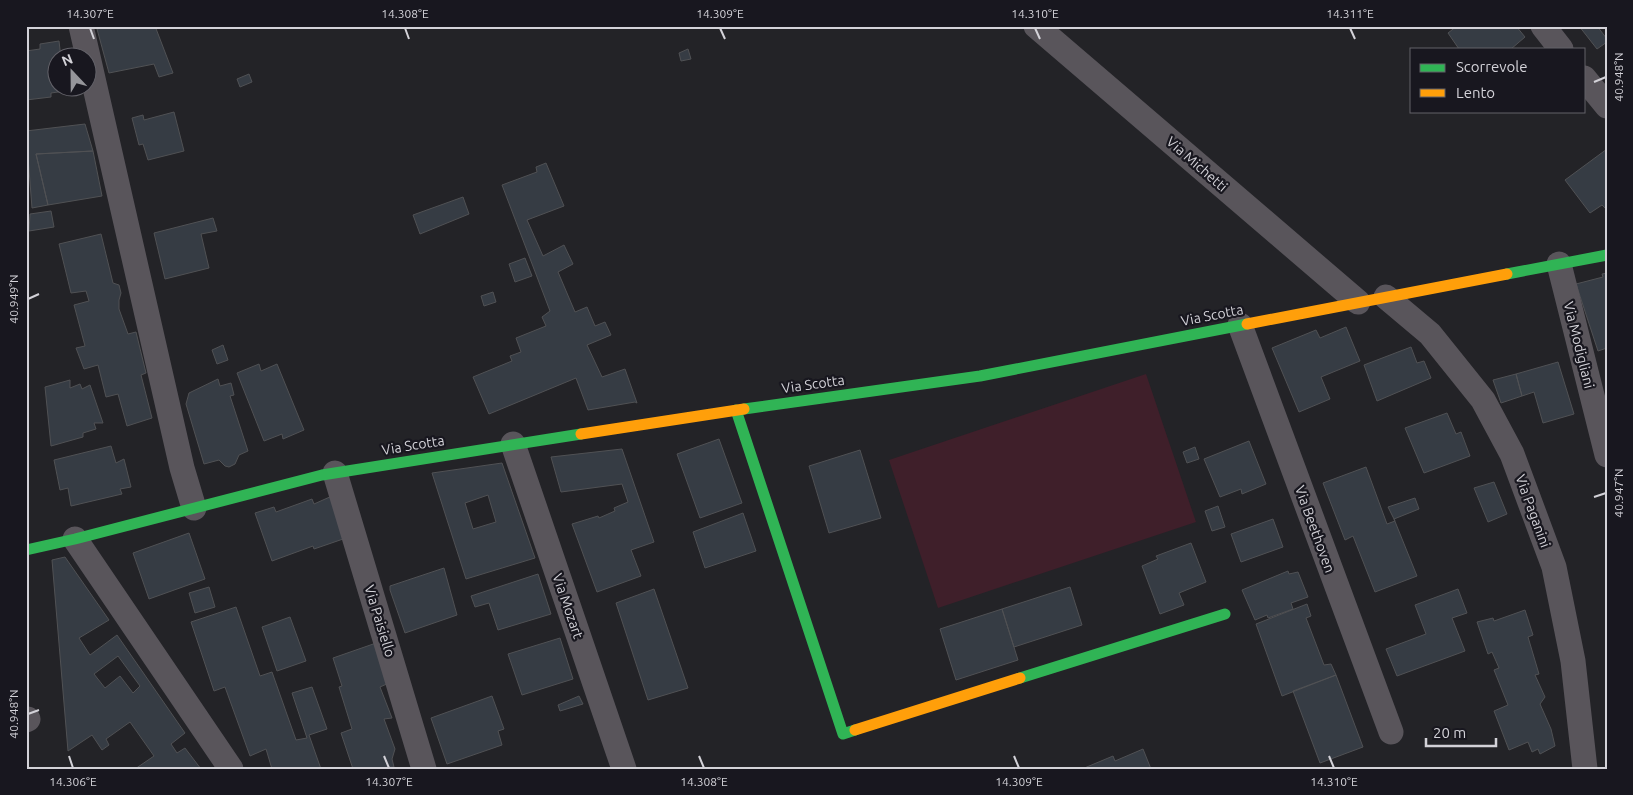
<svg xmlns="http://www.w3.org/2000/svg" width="1633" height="795" font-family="Ubuntu,sans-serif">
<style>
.green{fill:#3f1f2a}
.building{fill:#363c44;stroke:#505154;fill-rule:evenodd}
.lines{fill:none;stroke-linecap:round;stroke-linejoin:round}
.street{stroke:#59555b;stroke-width:25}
.fast{stroke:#30b455;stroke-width:11}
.slow{stroke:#ff9f0a;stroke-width:11}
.ticks{fill:none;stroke:#d3d2d8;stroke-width:2}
.labels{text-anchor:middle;stroke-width:4.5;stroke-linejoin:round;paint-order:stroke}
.street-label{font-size:14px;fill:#d3d2d8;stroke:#18171f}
.neatline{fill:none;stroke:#d3d2d8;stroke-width:2}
.ticks-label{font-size:12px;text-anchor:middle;fill:#d3d2d8}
</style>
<rect width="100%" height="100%" fill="#232327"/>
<path class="green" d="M1146 374 1196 522 938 608 889 460Z"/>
<path class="building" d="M111 26H155L173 73 159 77 154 64 109 73 97 29Z
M1457 26H1516L1525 37 1511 49H1459L1448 33Z
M1579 26H1597L1607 39V42L1597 49Z
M59 41 61 58H58V88H64L65 91 51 93V97L26 100V51L40 49V44Z
M688 49 691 59 681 61 679 53Z
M249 74 252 82 240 87 237 79Z
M174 112 184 151 148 160 143 144 139 145 132 118 143 115 144 120Z
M85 124 93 151 36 154 48 205 32 208 26 131Z
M1607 149V210L1602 205 1590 213 1565 180Z
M93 151 102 196 48 205 36 154Z
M546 163 564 206 527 220 543 256 564 245 573 264 558 272 575 312 587 307 595 326 605 322 611 335 587 345 602 377 625 369 637 403 635 402 588 410 576 378 489 414 473 377 512 361 510 356 521 352 516 338 546 326 542 317 550 311 502 185 537 172 536 167Z
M463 197 469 214 420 234 413 215Z
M51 211 54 227 29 231 30 214Z
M213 218 217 231 201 234 209 268 165 279 154 233Z
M101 234 113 283 119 285 121 293 119 300V309L128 334 136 332 146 373 141 375 152 418 127 426 118 394 106 397 98 365 84 369 76 348 85 346 74 305 89 301 86 291 71 293 59 244Z
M525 258 532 276 515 282 509 264Z
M1607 273V348L1598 351 1576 284 1603 277 1602 274Z
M493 292 496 302 484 306 481 296Z
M1346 327 1360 361 1321 377 1330 399 1299 412 1272 348 1316 330 1320 338Z
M223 345 228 360 217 364 212 350Z
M1411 347 1417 363 1424 361 1431 378 1377 401 1364 365Z
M1558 362 1574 414 1543 423 1534 392 1522 396 1516 374Z
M259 364 261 371 277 364 304 430 283 439 282 434 264 441 237 373Z
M1516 374 1522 396 1501 403 1493 380Z
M218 379 220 386 231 383 234 395 230 396 248 451 239 455 235 464 229 467 225 466 219 460 204 464 186 404 189 393Z
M70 380V388L80 384 82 389 90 385 103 423H94L96 429 83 433V437L51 446 45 387Z
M1447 413 1456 434 1461 432 1470 456 1424 473 1405 428Z
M719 439 742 503 700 518 677 454Z
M1249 441 1266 484 1242 494 1241 489 1220 497 1204 459Z
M111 446 116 463 124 459 131 487 120 489 122 494 71 506 68 488 60 490 54 460Z
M1195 447 1199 459 1187 463 1183 452Z
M622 449 654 542 631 550 641 576 597 592 572 524 598 516 599 518 615 511 614 508 628 502 622 484 561 492 551 457Z
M860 450 881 518 829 533 809 466Z
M502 463 535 558 466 579 432 473ZM488 495 496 522 473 529 465 503Z
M1366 467 1387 524 1395 521 1388 507 1415 498 1419 509 1394 519 1417 576 1375 592 1353 536 1345 540 1323 483Z
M1494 482 1507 514 1488 522 1474 488Z
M332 496 346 538 314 549 313 546 272 561 255 513 274 507 276 512 312 499 314 504Z
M1218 506 1225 527 1212 531 1205 511Z
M743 513 756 551 705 568 693 532Z
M1273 519 1283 547 1241 562 1231 534Z
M189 533 205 579 149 599 133 553Z
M1191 543 1206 582 1179 593 1184 605 1160 614 1142 566 1158 559 1156 556Z
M65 557 109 620 79 638 90 655 117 635 185 733 171 744 177 753 185 748 201 769H135L154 756 130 722 106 739 109 745 102 750 92 735 68 751 52 560ZM118 656 140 686 133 693 120 676 105 688 94 674Z
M444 568 457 615 405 633 390 590V586Z
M1288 571 1289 574 1298 572 1308 597 1291 603 1293 609 1268 618 1267 615 1255 620 1242 590Z
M538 574 551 614 498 630 489 603 475 607 471 596Z
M209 587 215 607 195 613 189 593Z
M1070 587 1082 625 1014 647 1002 609Z
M654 589 688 688 648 700 616 603Z
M1458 589 1467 613 1452 618 1465 651 1397 676 1386 649 1426 634 1415 605Z
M1307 604 1311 616 1306 618 1324 665 1331 664 1336 675 1282 696 1256 624Z
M236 607 260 676 272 672 296 740 307 738 292 693 312 687 327 729 309 735 321 769H272L266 749 250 756 225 687 214 691 191 622Z
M1002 609 1018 660 956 680 940 629Z
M1525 610 1533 635 1528 637 1539 674 1535 675 1545 697 1540 704 1551 729 1555 746 1540 754 1538 749 1532 752 1528 742 1509 750 1494 711 1508 705 1494 670 1499 668 1492 652 1488 654 1477 622 1493 618 1494 621Z
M290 617 306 661 277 671 262 627Z
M560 638 573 679 522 695 508 654Z
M379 642 389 683 380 687 392 718 384 719 395 749 392 759 394 767 353 769 341 733 352 729 339 687 342 686 333 658Z
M1336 675 1363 747 1320 763 1293 691Z
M492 696 504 729 498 731 502 745 447 764 431 718Z
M579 696 583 704 560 711 558 705Z
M1143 749 1151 769H1082L1113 756 1115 761Z"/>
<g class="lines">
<path class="street" d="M81 26 182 468 194 508
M1036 26 1358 302
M1543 26 1561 49
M1584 78 1607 106
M1559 264 1607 455
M1386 297 1430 334 1483 400 1512 454 1554 567 1573 661 1585 769
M1240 325 1391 732
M513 444 624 769
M335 473 424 769
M75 539 231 769
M26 720 28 719"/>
<path class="fast" d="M1507 274 1607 255
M744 409 980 376 1247 324
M736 410 843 734 855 730
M26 550 75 539 322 475 581 434
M1020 678 1225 614"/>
<path class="slow" d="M1247 324 1507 274
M581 434 744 409
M855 730 1020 678"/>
</g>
<path class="ticks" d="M90 28 94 39M405 28 409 39M720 28 725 39M1035 28 1040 39M1350 28 1355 39M1594 82 1606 77M28 299 39 294M1594 497 1606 493M28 714 39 710M69 756 73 768M384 756 389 768M699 756 704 768M1014 756 1019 768M1329 756 1334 768"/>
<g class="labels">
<g class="street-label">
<text transform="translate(1197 164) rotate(41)" y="5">Via Michetti</text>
<text transform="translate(1212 315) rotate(-11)" y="5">Via Scotta</text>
<text transform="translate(1579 345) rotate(76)" y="5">Via Modigliani</text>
<text transform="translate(813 384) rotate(-8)" y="5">Via Scotta</text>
<text transform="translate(413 445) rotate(-9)" y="5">Via Scotta</text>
<text transform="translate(1533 511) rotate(70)" y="5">Via Paganini</text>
<text transform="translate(1315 529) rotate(70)" y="5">Via Beethoven</text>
<text transform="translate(568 606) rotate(71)" y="5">Via Mozart</text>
<text transform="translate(380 621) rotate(73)" y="5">Via Paisiello</text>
</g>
</g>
<rect width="1633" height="795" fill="none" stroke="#18171f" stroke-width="55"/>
<rect x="1410" y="48" width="175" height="65" fill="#18171f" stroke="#636269"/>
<rect x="1420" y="64" width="25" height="8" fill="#30b455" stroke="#636269"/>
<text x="1456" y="72" font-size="15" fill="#d3d2d8">Scorrevole</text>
<rect x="1420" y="89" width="25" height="8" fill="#ff9f0a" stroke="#636269"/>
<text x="1456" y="98" font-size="15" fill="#d3d2d8">Lento</text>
<g transform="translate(72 72) rotate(338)"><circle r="24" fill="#18171f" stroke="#636269"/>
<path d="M0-4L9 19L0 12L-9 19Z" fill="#95959a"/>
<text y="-8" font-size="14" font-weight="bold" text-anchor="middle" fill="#d3d2d8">N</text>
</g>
<path d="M1426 738v8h70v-8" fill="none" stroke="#d3d2d8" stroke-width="2.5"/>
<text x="1433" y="738" font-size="15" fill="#d3d2d8" stroke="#18171f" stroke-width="4" paint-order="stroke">20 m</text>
<rect x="28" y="28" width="1578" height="740" class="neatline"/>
<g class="ticks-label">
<text x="90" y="18">14.307°E</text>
<text x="405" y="18">14.308°E</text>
<text x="720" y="18">14.309°E</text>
<text x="1035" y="18">14.310°E</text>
<text x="1350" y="18">14.311°E</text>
<text transform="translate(1619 77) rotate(-90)" y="4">40.948°N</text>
<text transform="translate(14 299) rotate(-90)" y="4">40.949°N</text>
<text transform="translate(1619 493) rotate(-90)" y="4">40.947°N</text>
<text transform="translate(14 714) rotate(-90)" y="4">40.948°N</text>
<text x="73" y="786">14.306°E</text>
<text x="389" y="786">14.307°E</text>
<text x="704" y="786">14.308°E</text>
<text x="1019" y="786">14.309°E</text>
<text x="1334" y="786">14.310°E</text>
</g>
</svg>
